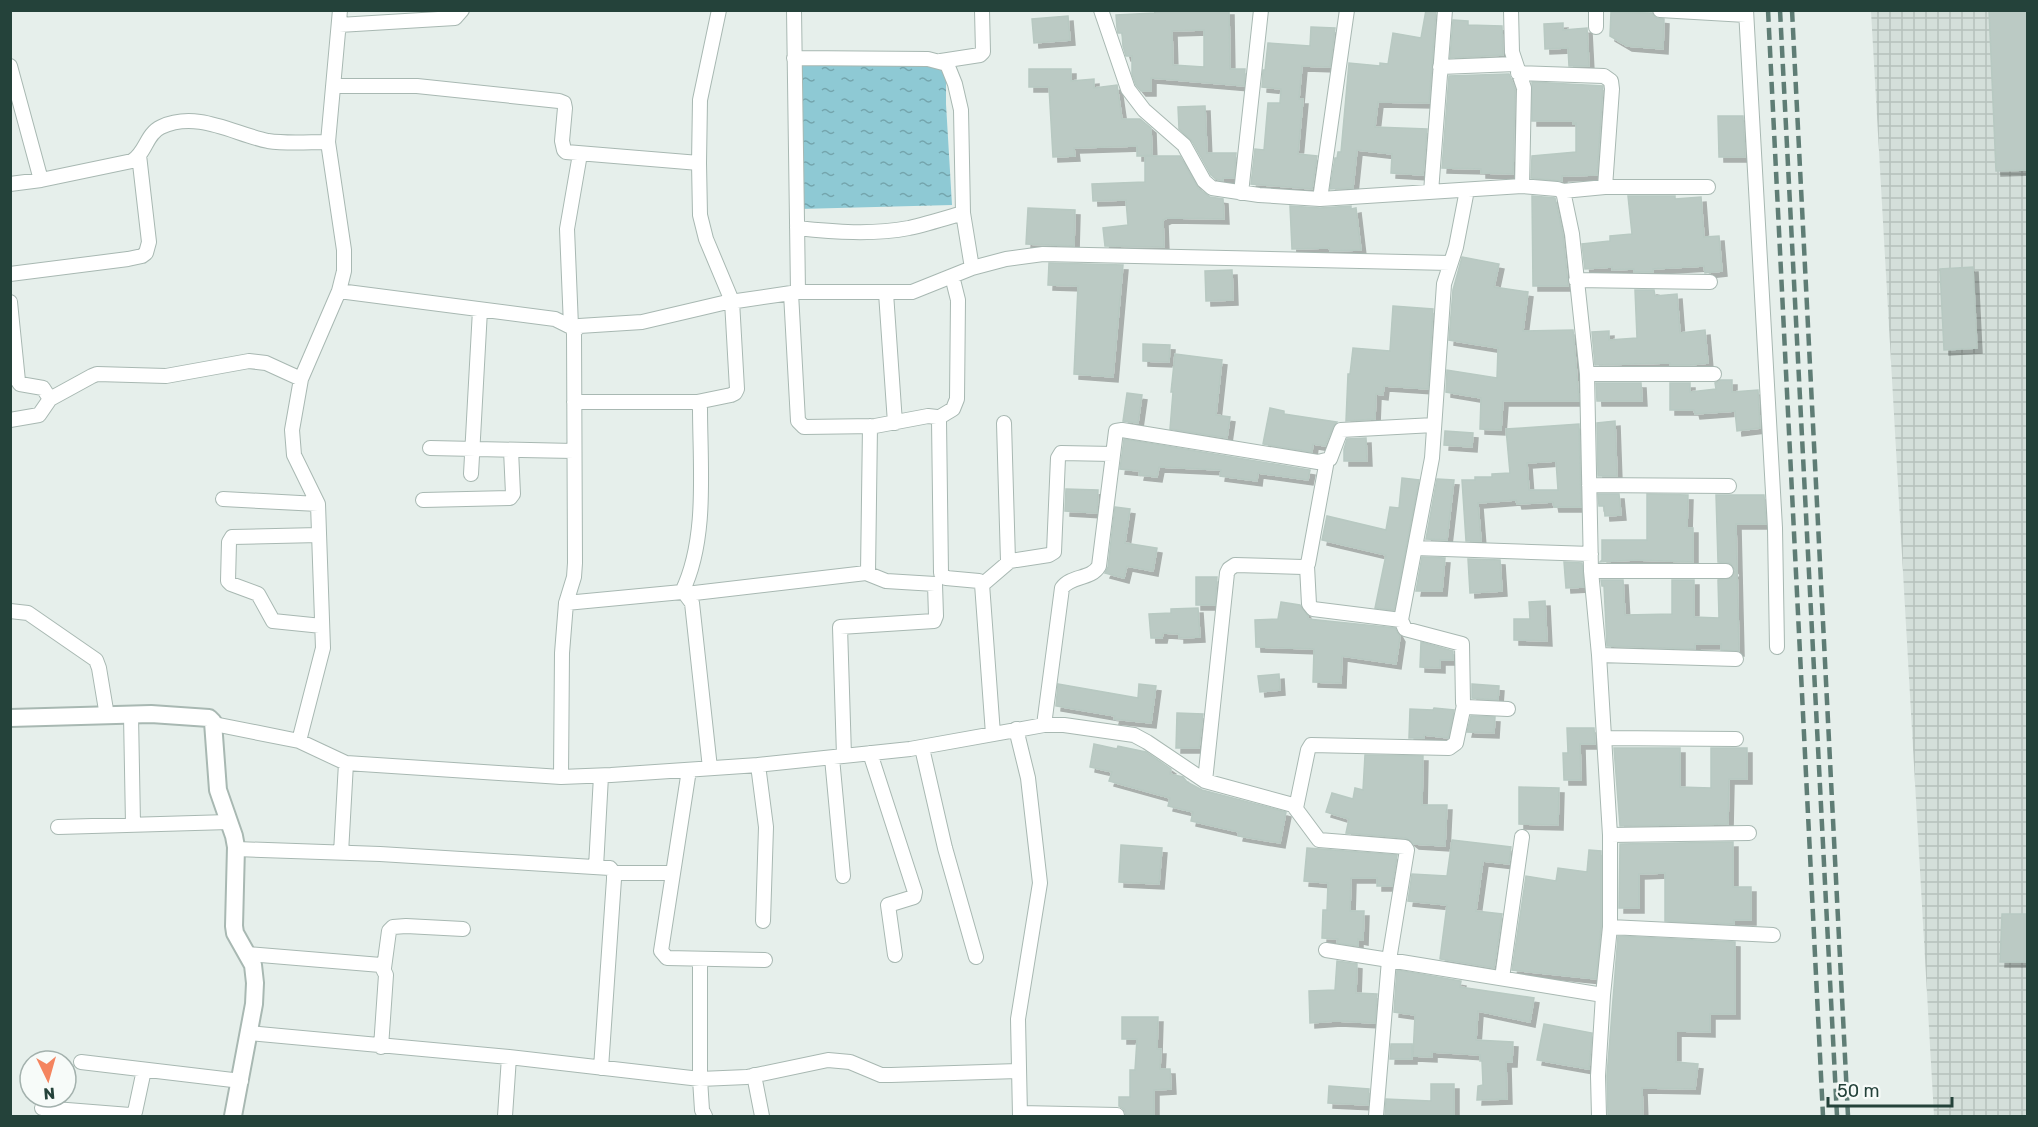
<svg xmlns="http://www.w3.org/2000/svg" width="2038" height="1127" font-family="Rubik,sans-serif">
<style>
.industrial{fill:url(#industrial-grid)}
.water{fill:url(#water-ripples)}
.building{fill:#bbcac4;stroke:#b8c9c2;stroke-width:1.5;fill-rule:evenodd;filter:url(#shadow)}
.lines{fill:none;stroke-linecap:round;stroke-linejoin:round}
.minor-casing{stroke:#a8b8b2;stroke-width:16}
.tertiary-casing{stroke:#a8b8b2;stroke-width:20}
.minor{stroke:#fff;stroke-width:14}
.tertiary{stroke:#fff;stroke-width:16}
.rail{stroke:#5f7d75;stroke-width:4.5;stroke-dasharray:12 6;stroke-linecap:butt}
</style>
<defs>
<pattern id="industrial-grid" width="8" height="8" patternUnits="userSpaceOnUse" patternTransform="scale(1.5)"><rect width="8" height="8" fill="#d4dfda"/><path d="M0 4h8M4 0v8" fill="none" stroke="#b6c1bc"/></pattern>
<pattern id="water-ripples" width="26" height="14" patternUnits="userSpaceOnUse" patternTransform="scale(1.5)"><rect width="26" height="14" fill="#8ec9d4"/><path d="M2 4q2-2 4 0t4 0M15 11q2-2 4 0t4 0" fill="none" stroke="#74a5ad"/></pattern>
<filter id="shadow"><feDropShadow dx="5" dy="5" stdDeviation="0" flood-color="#0004"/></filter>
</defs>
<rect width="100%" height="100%" fill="#e6efeb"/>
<path class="industrial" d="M1871 11H2027V1116H1934Z"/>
<path class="water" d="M796 64 946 66V104L952 205 799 209Z"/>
<path class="building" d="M1154 10H1229L1230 69H1245L1244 86 1151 78V91H1141L1136 85 1132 74V56H1126L1123 46 1122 33H1118L1117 28 1116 15 1155 13ZM1204 30V67L1173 65 1172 31Z
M1426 10H1436L1429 103 1378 102 1375 127 1427 129 1423 175 1391 173 1392 154 1357 150 1353 188 1330 189 1335 158H1337L1338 152H1341L1349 63 1380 66V63L1388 64 1393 33 1421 38Z
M1989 10H2028V170L1996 171Z
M1611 12 1652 13 1656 18 1664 19 1663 49 1627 46 1610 36Z
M1068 16 1070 40 1034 43 1032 19Z
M1453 20 1468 21V25L1502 26 1503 55 1450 58Z
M1563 23V30L1587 28 1589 66H1569L1568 48 1545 49 1544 24Z
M1311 27 1335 28 1330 67 1302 66 1299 99H1303L1298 154 1317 156 1312 189 1251 184 1255 149 1264 150 1268 103H1280L1281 89 1262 87 1263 70H1265L1268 43 1310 46Z
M1029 69H1071V81L1094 79V88L1117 85 1122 119H1140L1151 128 1152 155 1137 156V146L1074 148 1075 156 1053 157 1049 87H1029Z
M1509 74 1515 89 1513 174 1481 173V169L1442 168 1449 76Z
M1532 82 1603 86 1597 175 1562 176V181L1531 178 1532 156 1576 152V123L1573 124V121H1532Z
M1205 106 1207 153H1236L1234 178H1223V181L1216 179 1211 175 1192 141 1179 129 1178 107Z
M1718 116H1743L1745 157H1719Z
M1145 156H1180L1198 188 1210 197 1223 199 1224 219 1167 218 1163 220 1164 247 1105 246 1103 228 1128 225 1126 200 1093 201 1092 184 1145 182Z
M1532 196 1555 198 1563 235 1568 286H1533Z
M1628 196H1675V199L1701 197 1704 237 1719 236 1722 271 1705 273 1704 266 1653 269V272H1634V269L1612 270V267L1585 269 1582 244 1610 241V236L1632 234Z
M1290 206 1320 208 1351 206V209L1356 208 1361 250 1330 251 1329 248 1292 249Z
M1028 208 1075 210 1074 246 1026 244Z
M1462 257 1499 264 1494 287 1528 292 1523 331 1573 330 1579 401H1503L1501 430 1480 429 1481 398 1446 392 1447 370 1497 378 1498 348 1449 340 1453 290Z
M1049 263 1123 265 1113 377 1074 374 1078 286 1048 285Z
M1973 267 1977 348 1944 350 1940 269Z
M1232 270 1233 300 1206 301 1205 271Z
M1635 290H1654L1655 296 1677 294 1680 333 1705 330 1708 363 1690 365H1670V363L1595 365 1592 332 1609 331V340L1637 338Z
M1393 306 1433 309 1428 389 1384 386 1383 395 1376 394 1375 419 1346 421 1348 374H1350L1353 348 1390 351Z
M1143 344 1170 345 1169 362 1143 361Z
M1175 354 1222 360 1216 415 1230 417 1227 438 1170 429 1173 392H1171Z
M1720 380H1732V392L1758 390 1760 428 1737 431 1735 411 1695 414 1694 410H1670V383H1690V392L1716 389 1715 383Z
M1596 383H1641L1642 401H1597Z
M1127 393 1142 395 1138 423 1123 421Z
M1270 408 1284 411V414L1337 422 1333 427 1325 446 1313 444 1312 452 1263 444Z
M1615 421 1617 476H1598L1597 423Z
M1579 424 1581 507H1554L1553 502 1517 504 1516 500 1478 503 1481 541H1466L1462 480H1475V477H1492V474L1510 473 1506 429ZM1556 461 1558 490H1529L1527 463Z
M1445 431 1473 433 1472 447 1444 445Z
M1366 438 1367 461H1344V449L1347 439Z
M1124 439 1310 470 1308 480 1258 473 1257 481 1220 476 1221 470 1159 467 1157 477 1139 475 1140 471 1120 469Z
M1402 478 1419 480 1394 610 1375 608 1386 555 1322 540 1327 516 1386 530 1390 507 1399 508Z
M1437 479 1454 480 1447 540 1426 539Z
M1066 489 1098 490 1097 513 1065 511Z
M1598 494H1619L1621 515 1605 516 1604 506H1599Z
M1647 494 1688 495 1687 528H1693V562L1635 560 1600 562 1602 560V540H1647Z
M1716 495H1764L1766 524H1736L1739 651 1721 650V644H1695V649L1607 646 1604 586H1602L1601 580H1623L1625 615 1672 614V580H1694V617L1719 618 1718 580 1731 578 1735 570 1730 563 1718 562Z
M1115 507 1130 509 1125 543 1157 548 1153 571 1127 566 1124 578 1105 573 1108 567Z
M1422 557 1445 558 1442 591H1416Z
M1468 559 1500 560 1502 591 1470 593Z
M1564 562 1582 563 1584 587 1566 588Z
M1196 577H1217L1215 605H1196Z
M1545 601 1547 641 1514 640V619H1530L1529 602Z
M1281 602 1300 605 1308 616V619L1395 628 1400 637 1396 664 1342 656 1341 683 1313 682 1314 649 1256 647 1255 620 1278 619Z
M1198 608 1200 637 1179 638V634L1163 633 1162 638H1151L1149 614 1171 613V609Z
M1421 642 1453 651V660H1440V668L1420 667Z
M1279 674 1280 690 1260 692 1258 676Z
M1058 684 1138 698 1139 684 1156 686 1151 723 1114 719 1115 716 1056 706Z
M1472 684 1499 686 1498 700 1472 698Z
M1434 708 1454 710 1448 738 1424 735V738H1409L1410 709 1433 710Z
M1177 713 1203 714 1199 748H1176Z
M1471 716 1495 717 1494 733 1467 732Z
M1567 728H1594L1595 744H1580L1581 780H1564L1563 753H1568Z
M1094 744 1117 749 1118 746 1146 752 1171 769 1170 774 1183 777 1187 782 1202 790 1286 812 1280 843 1238 836 1239 832 1191 821 1193 812 1168 806 1170 798 1109 781 1112 772 1090 767Z
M1614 748H1680V787L1711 788V748H1747V779H1729L1728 824 1620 826Z
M1365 755 1423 756 1422 805H1447L1445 846 1414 844 1406 838 1346 833 1349 819 1326 812 1332 793 1353 799 1355 788 1363 790Z
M1519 787 1559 788 1558 825 1519 824Z
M1452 840 1511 847 1509 864 1483 861 1476 911 1502 914 1494 968 1440 959 1447 905 1408 901 1412 874 1447 876Z
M1733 842V887H1751V920H1734V924L1665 921V873L1639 874V908H1619L1620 844Z
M1121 845 1162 848 1159 884 1119 882Z
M1307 848 1397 855 1392 886H1377V878H1351L1350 911H1364L1363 940 1358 939V946L1337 943 1338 939 1322 938 1323 910H1327L1328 883 1304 881Z
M1589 850 1601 851V927L1596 979 1512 970 1526 876 1556 881 1558 868 1587 872Z
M2002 914H2028V962H2000Z
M1618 936 1735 942V1014H1710V1032L1676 1031V1062L1698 1064 1695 1089 1642 1088 1643 1116H1608L1607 1076Z
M1337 961 1357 964 1356 993 1377 994 1375 1023 1336 1021 1310 1023 1309 991 1335 990Z
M1397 970 1461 981 1460 987 1534 998 1530 1022 1478 1011 1476 1040 1513 1042 1512 1062H1506L1507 1099 1477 1100 1478 1086 1483 1085 1482 1061H1480V1055L1432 1052V1057L1413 1056 1415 1015 1394 1012Z
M1122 1017H1158L1157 1049H1161L1160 1069H1170L1171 1089 1154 1090V1116H1126L1125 1110 1119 1106V1097H1130V1070H1135L1137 1039H1122Z
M1544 1024 1592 1033 1589 1069 1537 1060Z
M1391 1044H1412V1059H1390Z
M1431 1084H1454V1116H1385L1386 1099 1431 1101Z
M1329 1086 1369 1089 1368 1105 1328 1103Z"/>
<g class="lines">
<defs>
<path id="minor" d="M794 10 798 292
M1101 10 1128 89 1144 110 1184 145 1204 181 1212 188 1259 195 1320 199 1522 186 1557 189 1563 191 1572 234 1587 374 1591 571 1599 655 1610 835V927
M1511 10 1512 52 1524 88 1522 186
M1596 10V27
M1660 10 1746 15
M1746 10 1775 528 1777 647
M339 25 455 18 462 10
M794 58 928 59 947 64 955 84 961 110 963 213C946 218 927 224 909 228 872 235 835 232 797 228
M941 61 980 55 983 52 982 10
M10 66 41 180
M1440 67 1515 64
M1518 73 1604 76 1611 81 1612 89 1605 187 1563 191
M333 86H417L559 101 564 103 565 108 562 141 564 150 566 152 699 163
M10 184 41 180 132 161C146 153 146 134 161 127 197 110 234 134 268 141 287 144 309 142 328 142
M1605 187H1708
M1467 190 1456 247 1444 284 1432 458 1401 620 1405 629 1462 644 1463 703 1466 707 1508 709
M1431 192 1445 10
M1241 193 1261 10
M1320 199 1347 10
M963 213 972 268
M10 274 128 259 142 256 146 253 149 242 139 155
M1576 280 1710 282
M339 291 555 319 575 329
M791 293 798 421 804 427 875 426 928 416 937 417 939 420 941 573 946 578 979 581 982 584 993 734
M886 293 895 423
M10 302 18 381 20 384 43 388 50 399
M571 326 567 229 580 154
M1587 374H1714
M697 402 731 395 735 393 737 389 732 301 706 239 700 215 699 163 700 100 719 10
M938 418 953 409 957 399 958 300 952 276
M10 420 39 415 50 399 92 376 97 374 166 376 249 361 266 363 301 379
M1004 423 1008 561
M430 448 574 451
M471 474 480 310
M1589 485 1729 486
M223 499 318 504
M423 500 510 498 513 494 511 450
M319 535 232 537 229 542 228 581 231 584 258 594 273 621 322 626
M1415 548 1591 554
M1307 566 1309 604 1313 609 1401 620
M1591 571H1726
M868 573 870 426
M982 585 1010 561 1049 555 1054 552 1058 458 1061 453 1113 454
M683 591 692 603 710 768
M686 594 866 573 886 581 935 584 936 616 934 621 840 627 844 756
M566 603 682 592C708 539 700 466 700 408L697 402H574
M10 611 28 613 96 660 99 668 107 716
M1599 655 1736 659
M131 715 133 824
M214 724 299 741 346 763 561 777 611 775 758 765 910 749 1044 725H1064L1134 735 1147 742 1205 781 1293 805 1319 840 1405 847 1407 850 1389 960 1603 995 1610 927 1773 935
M1044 725 1062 588C1071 575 1091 580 1099 566L1116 431 1122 430 1318 462 1330 459 1341 430 1434 425
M1016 729 1028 778 1040 883 1018 1019 1020 1116
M1605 738 1736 739
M299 741 323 648 318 504 294 455 292 430 301 379 339 291 344 271V250L328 142 340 10
M922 748 945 848 976 957
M870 753 915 892 914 897 888 905 895 955
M832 758 843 876
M758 765 766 827 763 921
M689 770 661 951 667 958 765 960
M561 777 562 653 566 603 574 577 575 563 574 332 579 326 642 322 723 303 798 292H912L972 268 1006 259 1043 254 1450 263
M1205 781 1227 573 1229 569 1235 565 1303 567 1308 564 1327 460
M1296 808 1308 750 1311 745 1449 748 1456 743 1464 705
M58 827 229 822
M1610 835 1749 833
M236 849 380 854 610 868 614 873V879L601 1068
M341 853 346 763
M596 867 601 776
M614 873H673
M1326 950 1389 960 1376 1116
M247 954 381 965 386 975 381 1047
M700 959V1079L702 1110 705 1116
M384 968 389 931 393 927 406 926 463 929
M1502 978 1522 837
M248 1033 509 1057 700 1079 747 1077 828 1060 850 1062 881 1075H891L1018 1071
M81 1062 241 1081
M754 1075 762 1116
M42 1108 130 1115 135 1112 144 1070
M1020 1113 1117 1115
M505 1116 509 1057
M1599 1116 1598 1076 1603 995"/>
<path id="tertiary" d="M10 718 151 714 209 718 213 722 218 790 234 836 236 847 234 926 235 933 253 965 255 983 254 1004 233 1116"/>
</defs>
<use href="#minor" class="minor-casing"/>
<use href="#tertiary" class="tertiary-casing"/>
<use href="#minor" class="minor"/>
<use href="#tertiary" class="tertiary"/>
<path class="rail" d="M1768 10 1823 1116
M1780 10 1837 1116
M1792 10 1848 1116"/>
</g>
<rect width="2038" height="1127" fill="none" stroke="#24423a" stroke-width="24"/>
<g transform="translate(48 1079) rotate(175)"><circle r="28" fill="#f7fbf9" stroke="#a3b1ad" stroke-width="1.5"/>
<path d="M0-4.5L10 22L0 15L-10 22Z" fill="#f4845f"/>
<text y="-9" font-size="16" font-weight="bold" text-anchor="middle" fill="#24423a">N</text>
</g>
<path d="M1828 1097v9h124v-9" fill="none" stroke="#24423a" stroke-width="3"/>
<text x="1837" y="1097" font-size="18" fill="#24423a" stroke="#f7fbf9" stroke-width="4.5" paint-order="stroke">50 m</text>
</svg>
